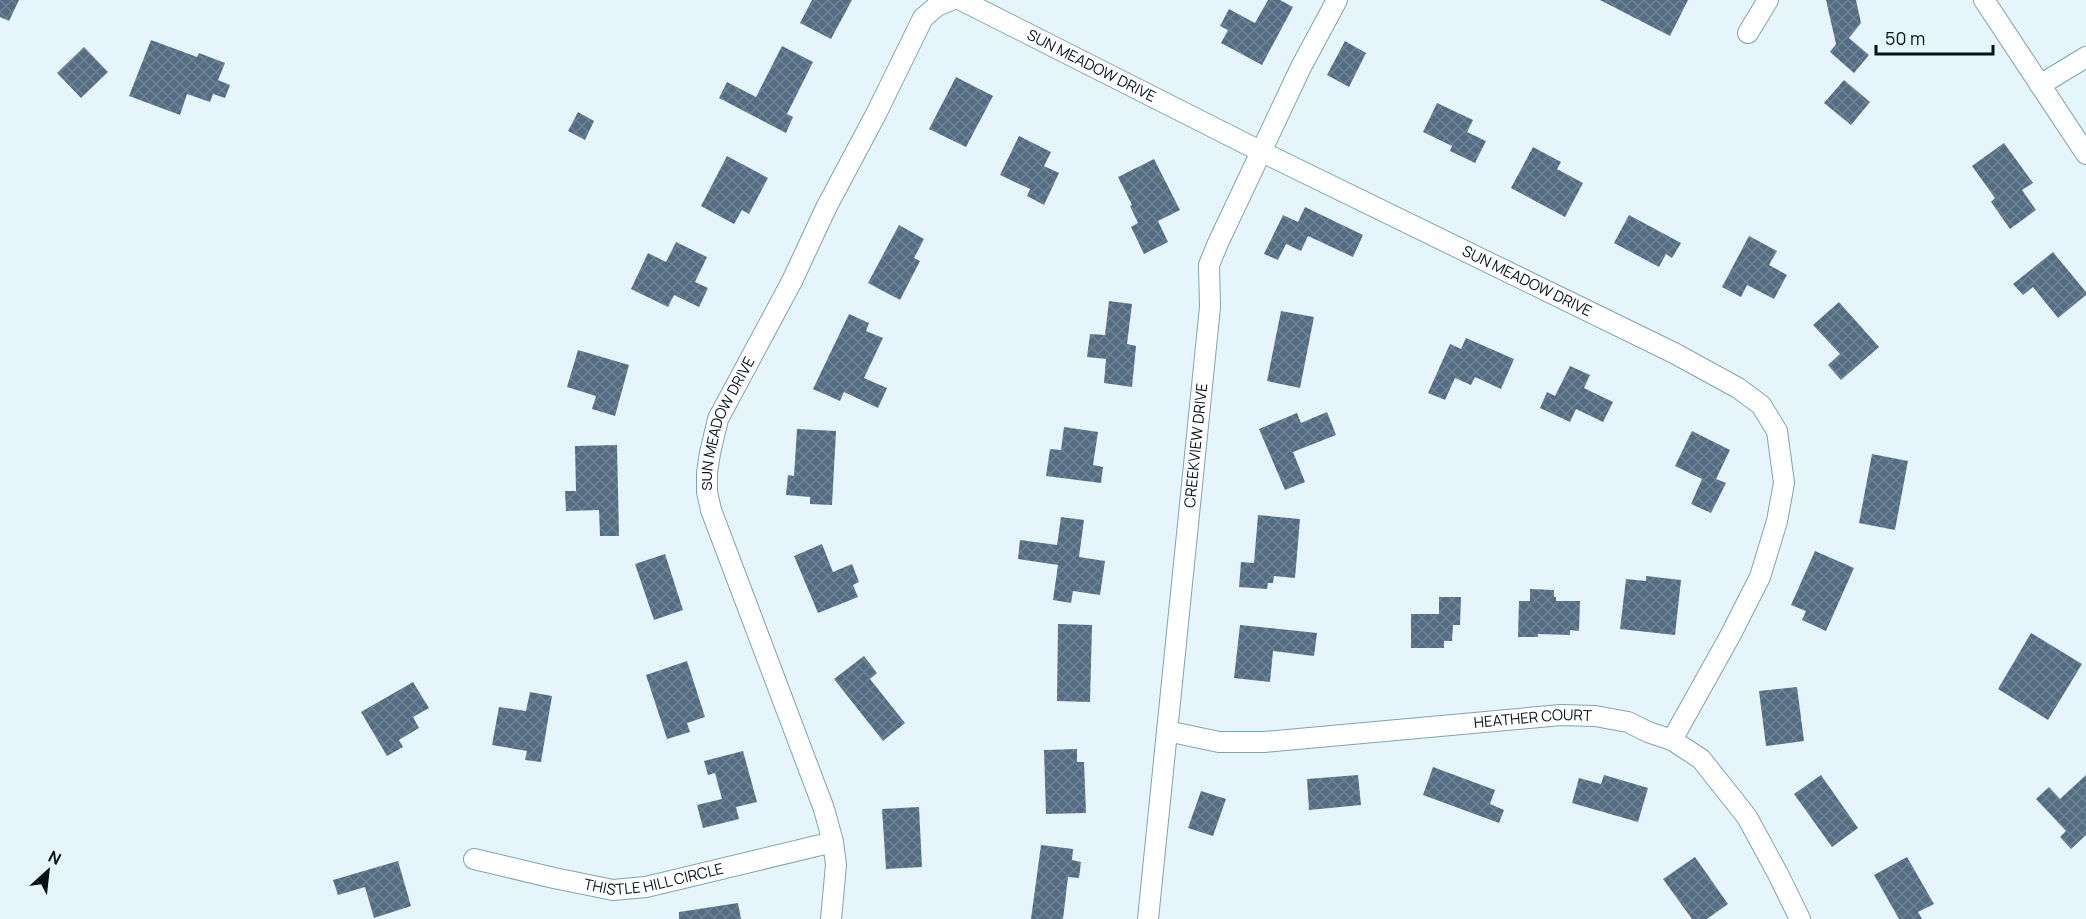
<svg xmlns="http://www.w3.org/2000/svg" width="2086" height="919" font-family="Manrope,sans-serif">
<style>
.building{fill:url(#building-cross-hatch)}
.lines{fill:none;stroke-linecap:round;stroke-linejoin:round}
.minor-casing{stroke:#7ea4b2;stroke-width:22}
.minor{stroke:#fff;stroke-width:20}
.labels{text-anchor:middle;stroke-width:4.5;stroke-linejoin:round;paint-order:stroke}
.street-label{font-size:15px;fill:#041117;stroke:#e5f5fb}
</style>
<defs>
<pattern id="building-cross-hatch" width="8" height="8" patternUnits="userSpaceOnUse" patternTransform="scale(1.5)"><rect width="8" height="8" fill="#546d83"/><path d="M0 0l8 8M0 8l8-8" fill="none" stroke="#718493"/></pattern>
</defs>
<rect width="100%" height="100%" fill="#e5f5fb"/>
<path class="building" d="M0 0H19L9 21 0 17Z
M812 0H852L831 39 800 23Z
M1268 0H1280L1293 7 1262 65 1221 43 1228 30 1220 26 1229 9 1255 23Z
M1600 0H1688L1670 36Z
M1826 0H1856L1861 23 1849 38 1869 55 1854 73 1830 52 1836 44Z
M151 40 197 57 199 53 225 63 218 80 230 85 225 98 213 94 210 102 187 94 180 115 129 96Z
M1345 41 1366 53 1349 87 1327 75Z
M782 46 813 62 787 114 793 117 786 133 719 98 727 82 756 97Z
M84 47 108 72 81 98 57 73Z
M956 77 993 96 966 147 929 129Z
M1844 80 1870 102 1851 125 1824 103Z
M1437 103 1473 120 1467 132 1486 141 1475 163 1450 151 1452 146 1423 132Z
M578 112 594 121 585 140 568 131Z
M1019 136 1051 152 1044 166 1059 173 1044 205 1027 196 1030 189 1000 175Z
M2004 143 2033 183 2022 190 2036 210 2010 229 1991 202 1995 198 1972 166Z
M1533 147 1561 162 1557 169 1583 183 1565 217 1511 188Z
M727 156 768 178 749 214 742 210 734 224 701 206Z
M1154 159 1180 210 1158 221 1168 242 1144 254 1131 227 1138 223 1130 206 1132 205 1118 177Z
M1305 207 1363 235 1353 257 1308 236 1301 251 1286 244 1278 260 1264 254 1283 215 1298 222Z
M1629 215 1681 243 1672 258 1666 254 1659 267 1614 243Z
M899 225 924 239 914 258 920 261 900 300 868 283Z
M1749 236 1777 251 1769 265 1787 275 1774 299 1747 285 1741 297 1722 287Z
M676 242 707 257 695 282 708 288 699 307 674 295 668 307 631 289 648 253 666 262Z
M2053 252 2086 292V295L2058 318 2033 287 2023 295 2013 284Z
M1109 301 1132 304 1127 344 1136 346 1132 387 1104 383 1106 359 1087 357 1090 334 1105 335Z
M1839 302 1879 347 1841 380 1828 365 1840 354 1813 325Z
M1281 311 1314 317 1300 388 1267 381Z
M849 314 869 323 866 331 883 338 864 378 887 388 878 408 844 392 840 401 813 389Z
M1466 338 1514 359 1501 389 1475 377 1471 385 1455 378 1445 400 1428 393 1450 344 1461 349Z
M578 350 629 365 615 416 592 409 596 396 567 387Z
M1570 366 1590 375 1584 388 1613 402 1603 422 1576 409 1570 422 1540 408 1547 392 1555 396Z
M1327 412 1336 435 1293 452 1305 482 1285 490 1259 429 1297 413 1301 423Z
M1064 427 1098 432 1093 465 1103 467 1101 483 1046 476 1050 449 1061 450Z
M797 429 836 431 832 505 810 504V497L786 495 788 475 794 476Z
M1692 431 1730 450 1716 479 1726 483 1711 513 1691 504 1702 479 1675 466Z
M617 445 619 536H600L599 510 566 511 565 491H576L575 446Z
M1872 454 1908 461 1895 530 1859 523Z
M1258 515 1300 519 1295 578 1274 576 1273 583H1268L1267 589 1239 587 1241 562 1254 563Z
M1061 517 1084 520 1079 557 1105 561 1100 595 1073 591 1071 603 1053 600 1058 565 1018 559 1020 540 1057 545Z
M822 544 833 572 852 564 859 582 853 585 858 597 818 613 794 556Z
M1815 551 1854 568 1826 631 1802 620 1806 611 1791 605Z
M665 554 683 610 654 620 635 564Z
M1646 576 1681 580 1675 635 1620 629 1626 579 1646 581Z
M1530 589 1554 590V597H1556V601H1580L1579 631 1570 630V635L1538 634V637H1518L1519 601H1530Z
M1439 597H1461L1460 625H1453L1452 641H1444V648H1411V614H1439Z
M1058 624 1092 625 1090 702 1057 701Z
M1240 625 1317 633 1314 656 1273 651 1270 682 1234 678Z
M2031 633 2082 664 2048 720 1998 689Z
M864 656 877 673 870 679 905 723 883 741 834 679Z
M687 661 705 717 687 723 690 732 667 739 646 675Z
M413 682 429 708 413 717 419 728 399 740 403 747 387 756 361 712Z
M1797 687 1804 741 1766 746 1759 691Z
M530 692 552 696 541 762 525 760 527 751 492 745 499 707 526 711Z
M1077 749V762H1084L1086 813 1046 814 1044 750Z
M743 751 757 802 736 807 739 819 703 828 697 805 722 799 715 773 708 775 704 761Z
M1433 767 1495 790 1490 804 1504 810 1499 823 1423 795Z
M1358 775 1361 805 1309 810 1307 779Z
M1604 775 1648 788 1638 822 1572 803 1579 778 1601 784Z
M1821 775 1858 828 1832 847 1794 794Z
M2086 775V835L2071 849 2060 837 2066 831 2036 799 2049 787 2060 799Z
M1201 791 1226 799 1213 836 1188 828Z
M919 807 922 867 886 869 882 809Z
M1041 845 1073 849 1072 860 1081 862 1079 878 1068 877 1063 919H1031Z
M1695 857 1728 904 1707 919H1692L1663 879Z
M1907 857 1934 904 1918 912 1922 919H1899L1874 875Z
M398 861 411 906 374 918 365 887 338 895 333 880Z
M738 903 741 919H679V912Z"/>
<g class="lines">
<defs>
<g id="minor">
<path id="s1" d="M961 0 1260 151 1674 353 1738 388 1761 405 1777 431 1784 483 1777 521 1760 577 1730 636 1672 740"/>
<path d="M1984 0 2086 154"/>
<path d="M1748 33 1768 0"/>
<path d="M2040 85 2086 57"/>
<path id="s2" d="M1167 731 1219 742H1264L1561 715 1595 716 1628 722 1648 732 1672 740 1701 759 1747 817 1778 874 1800 919"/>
<path id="s3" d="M474 859 554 878 613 890 646 887 833 842"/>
<path id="s4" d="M831 919 836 865 833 842 824 809 711 510 707 492V473L710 453 718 419 792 281 826 208 876 114 923 18 937 6 951 0"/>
<path id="s5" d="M1148 919 1210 307 1209 265 1218 243 1301 67 1337 0"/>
</g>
</defs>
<use href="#minor" class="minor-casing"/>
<use href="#minor" class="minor"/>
</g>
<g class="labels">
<g class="street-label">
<text dy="5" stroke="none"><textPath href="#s1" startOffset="146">SUN MEADOW DRIVE</textPath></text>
<text dy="5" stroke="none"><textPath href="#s1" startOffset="632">SUN MEADOW DRIVE</textPath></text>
<text dy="5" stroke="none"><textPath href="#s4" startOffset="522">SUN MEADOW DRIVE</textPath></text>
<text dy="5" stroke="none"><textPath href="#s5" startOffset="476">CREEKVIEW DRIVE</textPath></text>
<text dy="5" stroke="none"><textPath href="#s2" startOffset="368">HEATHER COURT</textPath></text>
<text dy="5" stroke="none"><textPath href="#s3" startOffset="184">THISTLE HILL CIRCLE</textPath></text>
</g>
</g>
<g transform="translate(48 871) rotate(27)" stroke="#e5f5fb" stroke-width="4.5" paint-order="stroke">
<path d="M0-4.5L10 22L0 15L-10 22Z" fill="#041117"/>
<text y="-9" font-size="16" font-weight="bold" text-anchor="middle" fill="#041117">N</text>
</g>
<path d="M1876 45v9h117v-9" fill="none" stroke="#041117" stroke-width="3"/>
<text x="1885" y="45" font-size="18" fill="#041117" stroke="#e5f5fb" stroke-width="4.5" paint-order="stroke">50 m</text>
</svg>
